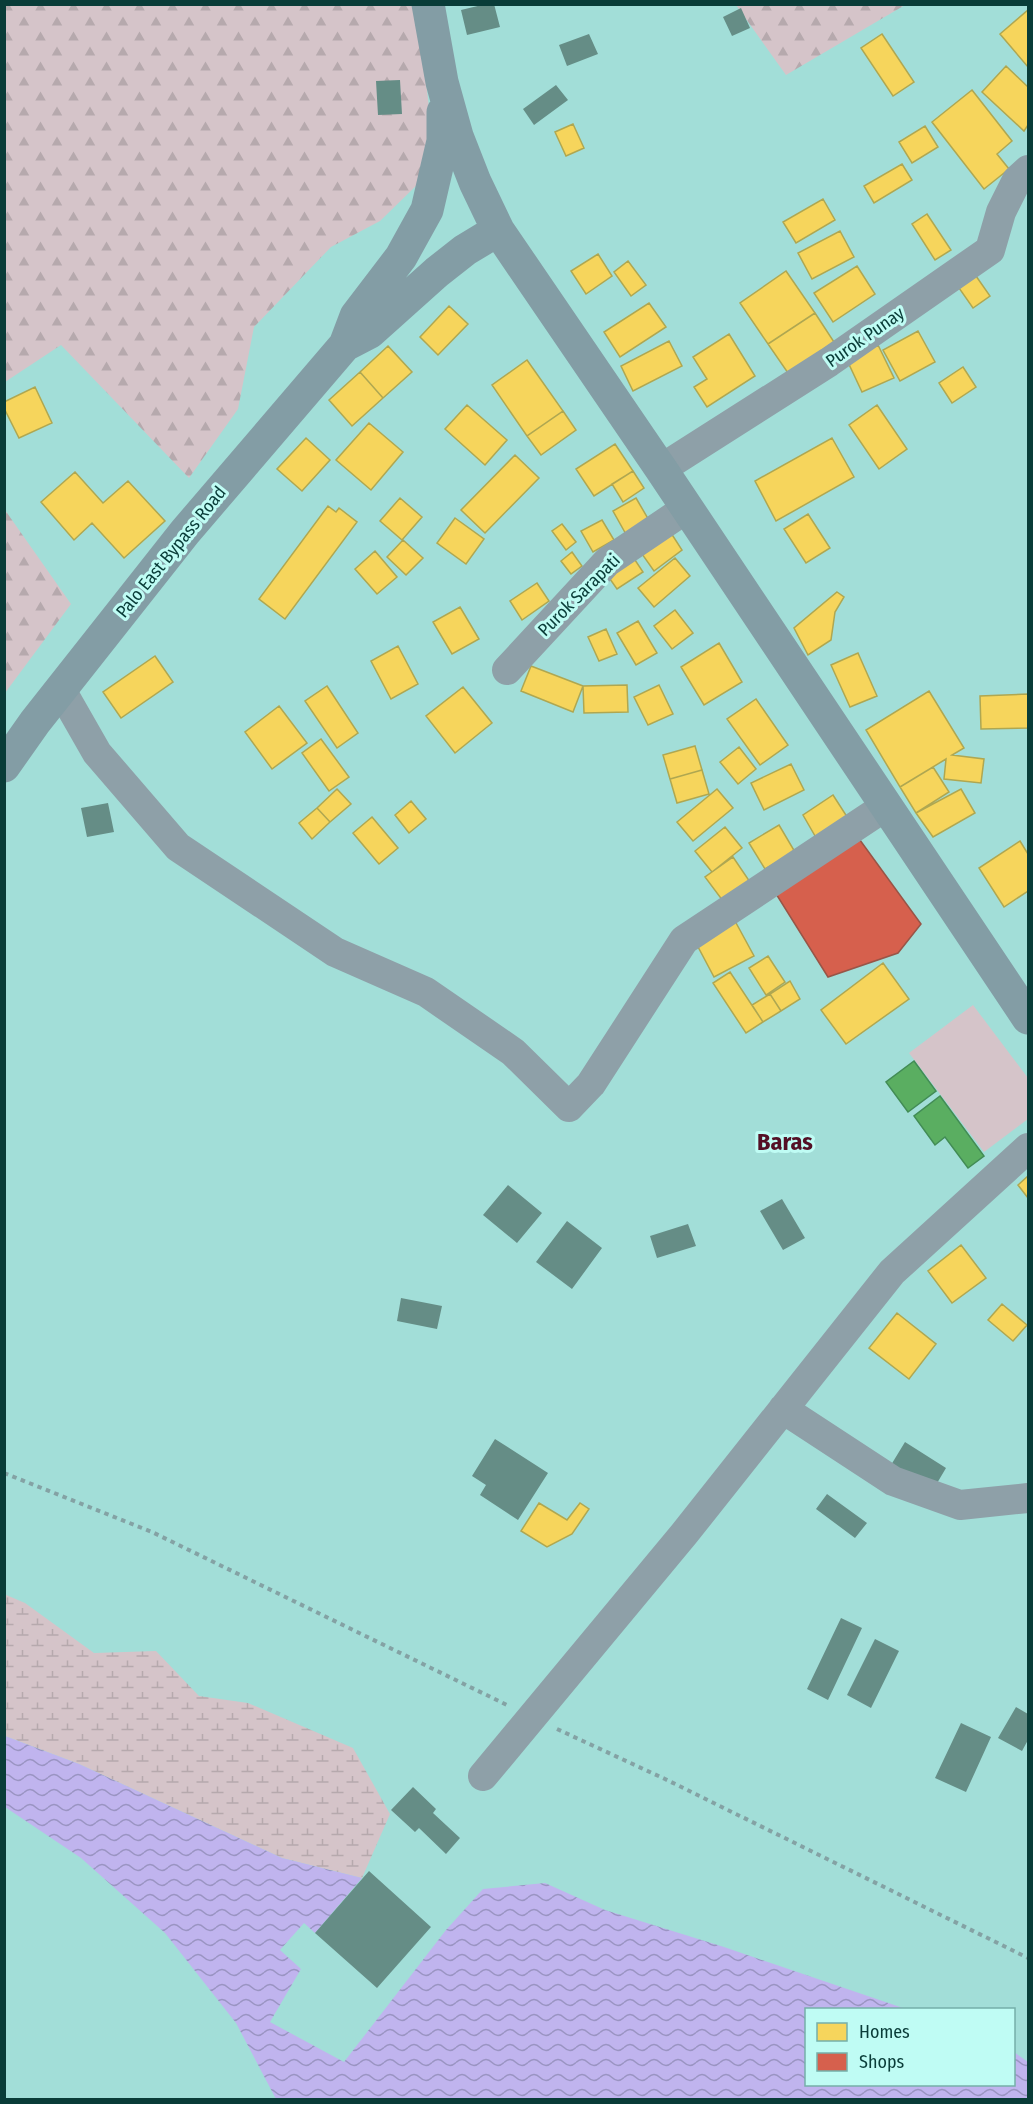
<svg xmlns="http://www.w3.org/2000/svg" width="1033" height="2104" font-family="'Fira Sans Condensed',sans-serif">
<style>
.forest{fill:url(#forest-firs)}
.wetland{fill:url(#wetland-marsh)}
.pitch{fill:#d5c4c9}
.water{fill:url(#water-waves)}
.homes{fill:#f6d55c;stroke:#afa751;stroke-width:1.5}
.shops{fill:#d6604d;stroke:#985547;stroke-width:1.5}
.public{fill:#5aae61;stroke:#428c55;stroke-width:1.5}
.building{fill:#658d86}
.lines{fill:none;stroke-linecap:round;stroke-linejoin:round}
.path{stroke:#84a2a4;stroke-width:4;stroke-dasharray:4.5 4.5;stroke-linecap:butt}
.minor{stroke:#8ea0a8;stroke-width:30}
.secondary{stroke:#839da5;stroke-width:33}
.labels{text-anchor:middle;stroke-width:6;stroke-linejoin:round;paint-order:stroke}
.street-label{font-size:18px;fill:#093c38;stroke:#bffcf4}
.district-label{font-size:24px;font-weight:bold;fill:#540f25;stroke:#bffcf4}
</style>
<defs>
<pattern id="forest-firs" width="22" height="20" patternUnits="userSpaceOnUse" patternTransform="scale(1.5)"><rect width="22" height="20" fill="#d5c4c9"/><path d="M5 1l3.5 6h-7zM16 11l3.5 6h-7z" fill="#b6a9ad"/></pattern>
<pattern id="wetland-marsh" width="20" height="14" patternUnits="userSpaceOnUse" patternTransform="scale(1.5)"><rect width="20" height="14" fill="#d5c4c9"/><path d="M1 5h8M5 5V1M11 12h8M15 12V8" fill="none" stroke="#b6a9ad"/></pattern>
<pattern id="water-waves" width="16" height="10" patternUnits="userSpaceOnUse" patternTransform="scale(1.5)"><rect width="16" height="10" fill="#c0b4ee"/><path d="M0 5q4-4 8 0t8 0" fill="none" stroke="#9a94c2"/></pattern>
</defs>
<rect width="100%" height="100%" fill="#a2ded8"/>
<path class="forest" d="M5 5H417L432 133 419 183 380 221 331 247 254 327 238 409 189 478 61 345 5 382Z
M736 5H905L786 75Z
M5 510 71 604 5 693H4Z"/>
<path class="wetland" d="M4 1594 25 1603 94 1653 156 1651 199 1696 248 1703 353 1748 390 1814 362 1878 282 1858 79 1764 5 1736Z"/>
<path class="pitch" d="M973 1005 1028 1078V1119L984 1152 909 1053Z"/>
<path class="water" d="M5 1736 79 1764 282 1858 362 1878 315 1933 304 1923 280 1950 301 1969 270 2022 344 2062 446 1930 483 1889 545 1883 605 1910 724 1947 906 2009 806 2010V2084H1014V2052L1028 2062V2099H276L236 2023 165 1933 81 1858 5 1807Z"/>
<path class="homes" d="M1028 10V67L1000 34Z
M882 34 914 82 893 96 861 48Z
M1006 66 1028 87V125L1024 131 982 92Z
M972 90 1012 141 997 154 1009 169 984 189 932 122Z
M573 124 584 148 566 156 555 132Z
M925 126 938 147 912 163 899 142Z
M902 164 912 180 874 203 864 186Z
M823 199 835 220 796 243 783 222Z
M927 214 951 250 935 260 912 224Z
M840 231 854 257 812 279 798 253Z
M598 254 612 276 586 294 571 271Z
M628 261 646 285 631 296 614 272Z
M857 266 875 294 833 322 814 293Z
M786 271 815 313 768 344 740 303Z
M976 276 990 296 973 308 959 288Z
M649 303 666 327 620 357 604 332Z
M449 306 468 324 438 355 420 337Z
M815 313 834 342 788 373 768 344Z
M918 331 935 362 900 381 883 350Z
M729 334 755 376 707 407 694 387 707 379 693 357Z
M669 341 682 366 633 391 621 366Z
M878 345 894 378 862 392 847 360Z
M388 346 412 372 383 398 360 372Z
M527 360 563 411 527 436 492 385Z
M963 367 976 387 952 403 939 383Z
M360 372 383 398 352 426 329 400Z
M35 387 52 423 19 438 4 408V402Z
M467 405 507 440 485 465 445 429Z
M877 405 907 449 879 469 849 425Z
M563 411 576 430 541 455 527 436Z
M369 423 403 452 371 490 336 460Z
M306 438 330 460 302 491 277 469Z
M832 438 854 477 776 521 755 481Z
M615 444 633 471 594 496 576 469Z
M515 455 539 478 485 533 461 510Z
M633 471 644 488 623 502 612 484Z
M75 472 103 503 128 481 165 521 124 558 92 523 74 540 41 502Z
M400 498 422 517 402 540 380 521Z
M636 498 650 522 627 536 613 511Z
M328 506 336 512 339 508 357 522 285 619 259 599Z
M808 514 830 548 806 563 784 529Z
M455 518 484 539 466 564 437 543Z
M602 520 614 540 593 552 581 531Z
M562 524 576 542 566 550 552 531Z
M671 533 682 550 654 571 642 554Z
M403 540 423 558 406 575 387 557Z
M375 551 397 577 377 594 355 569Z
M572 552 582 566 571 574 561 561Z
M631 554 643 572 617 589 605 572Z
M675 558 690 576 654 607 638 588Z
M537 583 549 601 522 620 510 601Z
M837 592 844 597 835 612 831 640 808 655 794 628Z
M460 607 479 639 452 654 433 622Z
M675 610 693 633 672 649 654 626Z
M638 621 657 653 636 665 617 633Z
M606 629 617 654 599 661 588 637Z
M719 643 742 682 704 705 681 667Z
M398 646 418 684 391 699 371 661Z
M858 653 877 696 850 707 831 665Z
M155 656 173 682 121 718 103 692Z
M531 666 583 686 573 712 521 691Z
M627 685 628 712 584 713 583 686Z
M659 685 673 714 648 725 634 697Z
M327 686 358 733 337 748 305 701Z
M463 687 492 723 455 753 426 716Z
M929 691 964 748 952 755 984 759 981 783 944 779 946 759 900 787 866 730Z
M1028 694V728L981 729 980 696Z
M756 699 788 745 760 765 727 719Z
M279 706 307 743 272 769 245 732Z
M321 739 349 777 329 791 302 753Z
M695 746 702 770 670 779 663 755Z
M739 747 756 769 738 784 720 762Z
M791 764 804 790 764 810 751 783Z
M933 767 949 792 916 813 900 787Z
M702 770 709 794 677 803 670 779Z
M337 789 351 804 330 822 317 808Z
M717 789 733 808 693 841 677 822Z
M961 789 975 813 933 837 916 813Z
M833 795 853 826 822 848 803 815Z
M411 801 426 819 409 833 395 815Z
M317 808 330 822 312 839 299 823Z
M372 817 398 848 379 864 353 833Z
M779 825 795 852 765 869 749 843Z
M725 827 742 848 712 872 695 851Z
M1020 841 1028 854V891L1004 907 979 868Z
M733 857 750 882 723 901 705 877Z
M735 921 754 956 714 977 696 943Z
M768 956 785 982 766 995 749 968Z
M883 963 909 999 846 1044 821 1010Z
M730 972 763 1022 746 1033 713 983Z
M790 981 800 999 781 1011 770 994Z
M770 994 781 1011 763 1022 752 1005Z
M1028 1176V1198L1018 1185Z
M961 1245 986 1278 952 1303 928 1271Z
M1002 1304 1027 1325 1013 1341 988 1320Z
M897 1313 936 1344 909 1379 869 1348Z
M539 1503 567 1520 580 1503 589 1509 572 1534 547 1547 521 1531Z"/>
<path class="shops" d="M857 836 921 924 898 953 828 977 773 889Z"/>
<path class="public" d="M914 1061 936 1091 908 1112 886 1082Z
M940 1096 984 1156 968 1168 945 1137 935 1145 914 1116Z"/>
<path class="building" d="M486 4H494L500 27 467 35 461 10Z
M741 8 750 28 732 36 723 17Z
M589 34 598 54 567 66 559 45Z
M400 80 402 114 378 115 376 81Z
M556 85 568 100 534 125 523 109Z
M108 803 114 832 87 837 81 808Z
M508 1185 542 1213 517 1243 483 1215Z
M782 1199 805 1238 783 1250 760 1211Z
M567 1221 602 1248 572 1289 536 1262Z
M688 1224 696 1246 657 1258 650 1236Z
M401 1298 442 1306 437 1329 397 1321Z
M495 1439 548 1473 518 1520 480 1495 486 1485 472 1476Z
M905 1442 946 1468 933 1490 891 1465Z
M827 1494 867 1523 855 1538 816 1509Z
M841 1618 862 1628 828 1700 807 1689Z
M875 1639 899 1651 871 1708 847 1695Z
M1016 1707 1028 1714V1740L1022 1751 998 1738Z
M961 1723 991 1737 966 1792 935 1778Z
M413 1787 436 1809 433 1813 460 1838 446 1854 419 1828 415 1832 391 1810Z
M369 1871 431 1927 377 1988 315 1933Z"/>
<g class="lines">
<path class="path" d="M4 1473 152 1532 507 1705
M557 1729 665 1779 1028 1958"/>
<path class="minor" d="M661 469 829 362 990 250 1001 212 1017 180 1028 170
M507 670 607 562 687 508
M61 690 97 753 178 847 335 952 426 992 513 1052 569 1107 591 1084 684 940 886 806
M783 1409 893 1481 960 1505 1028 1498
M483 1776 684 1534 892 1272 1028 1148"/>
<path class="secondary" d="M428 4 442 82 457 136 475 182 498 230 661 469 1028 1018
M345 345 356 316 401 257 427 210 443 141V112
M4 766 35 722 185 532 345 345 370 332 437 272 465 250 498 230"/>
</g>
<g class="labels">
<g class="street-label">
<text transform="translate(865 337) rotate(-35)" y="6">Purok Punay</text>
<text transform="translate(171 552) rotate(-51)" y="6">Palo East Bypass Road</text>
<text transform="translate(579 595) rotate(-45)" y="6">Purok Sarapati</text>
</g>
<g class="district-label">
<text x="785" y="1150">Baras</text>
</g>
</g>
<rect width="1033" height="2104" fill="none" stroke="#093c38" stroke-width="12"/>
<rect x="805" y="2008" width="210" height="78" fill="#bffcf4" stroke="#76afa9" stroke-width="1.5"/>
<rect x="817" y="2023" width="30" height="18" fill="#f6d55c" stroke="#76afa9" stroke-width="1.5"/>
<text x="859" y="2038" font-size="18" fill="#093c38">Homes</text>
<rect x="817" y="2053" width="30" height="18" fill="#d6604d" stroke="#76afa9" stroke-width="1.5"/>
<text x="859" y="2068" font-size="18" fill="#093c38">Shops</text>
</svg>
